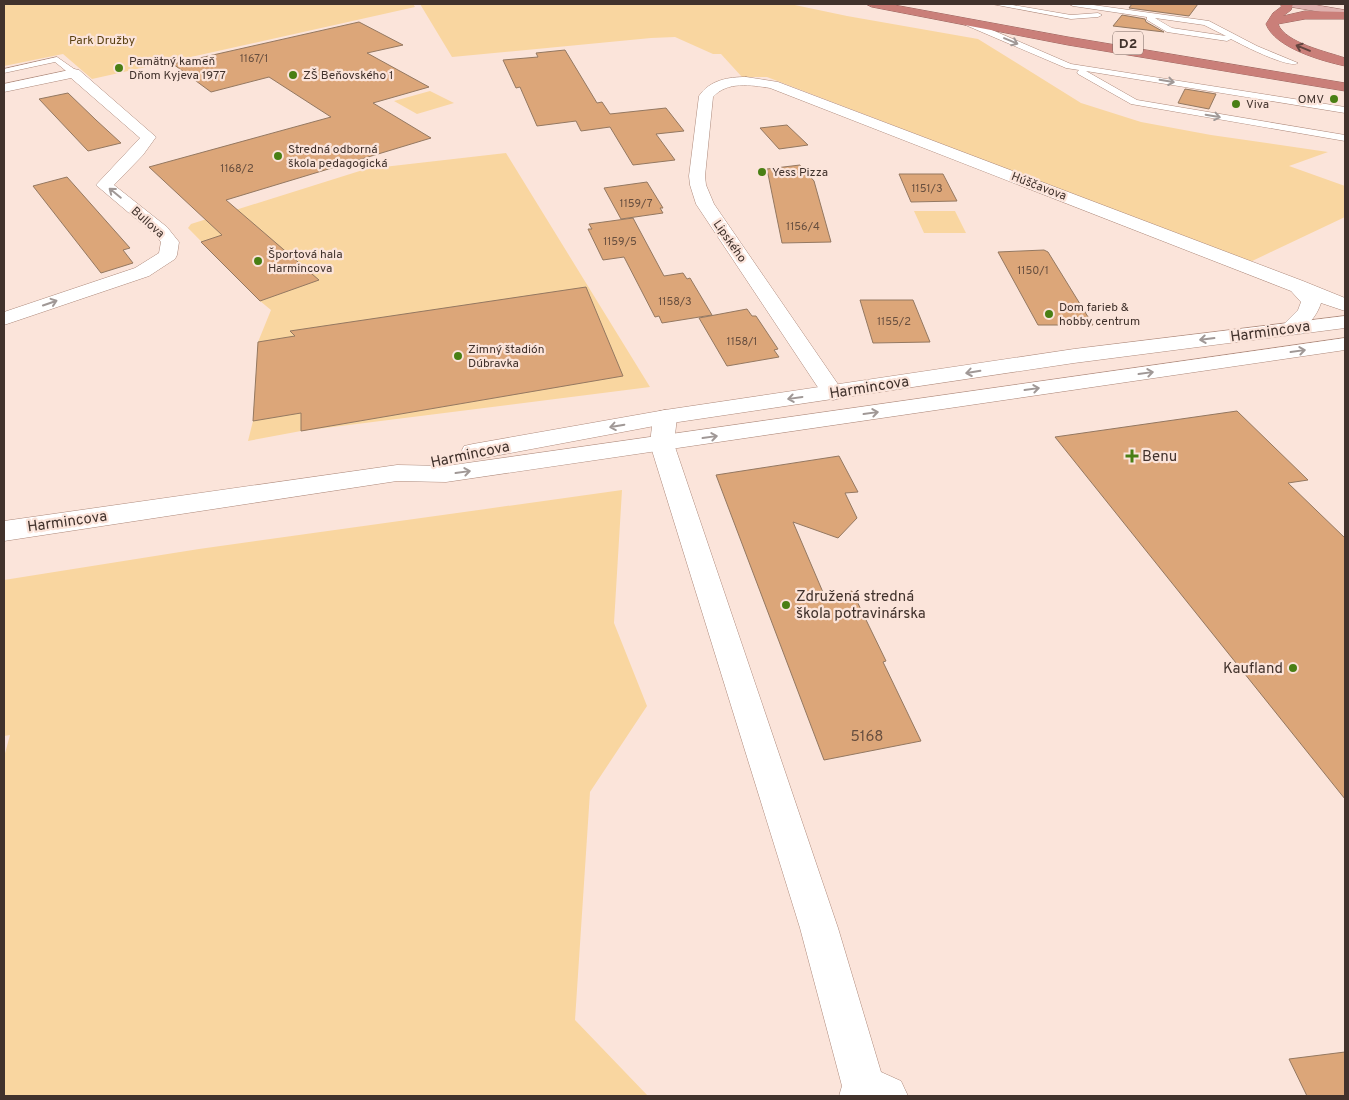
<svg xmlns="http://www.w3.org/2000/svg" width="1349" height="1100" font-family="Overpass,sans-serif">
<style>
.green{fill:#f9d6a0}
.building{fill:#dca679;stroke:#947861}
.lines{fill:none;stroke-linecap:round;stroke-linejoin:round}
.service-casing{stroke:#ad897b;stroke-width:1}
.minor-casing{stroke:#ad897b;stroke-width:1}
.tertiary-casing{stroke:#ad897b;stroke-width:1}
.primary-casing{stroke:#9a645e;stroke-width:1}
.motorway-casing{stroke:#9a645e;stroke-width:1}
.service{fill:#fff;fill-rule:evenodd}
.minor{fill:#fff;fill-rule:evenodd}
.tertiary{fill:#fff;fill-rule:evenodd}
.primary{fill:#dfb2af;fill-rule:evenodd}
.motorway{fill:#ca7f79;fill-rule:evenodd}
.oneway{stroke:#a09896}
.oneway2{stroke:#63453f}
.poi-dot{fill:#497f14;stroke:#fbe4da;stroke-width:2}
.labels{text-anchor:middle;stroke-width:4.5;stroke-linejoin:round;paint-order:stroke}
.far-number-label{font-size:11px;fill:#684f3f}
.far-park-label{font-size:12px;fill:#5b4213;stroke:#fbe4da}
.far-poi-label{font-size:12px;fill:#41322c;stroke:#fbe4da;text-anchor:start}
.far-street-label{font-size:12px;fill:#41322c;stroke:#fbe4da}
.shield{fill:#fbe4da;stroke:#796760;stroke-width:1}
.shield-label{font-size:14px;font-weight:bold;fill:#41322c}
.street-label{font-size:15px;fill:#41322c;stroke:#fbe4da}
.poi-label{font-size:15px;fill:#41322c;stroke:#fbe4da;text-anchor:start}
.near-number-label{font-size:15px;fill:#684f3f}
</style>
<rect width="100%" height="100%" fill="#fbe4da"/>
<path class="green" d="M4 4H413L415 7 92 79 63 54 4 66Z
M420 4H790L847 16 978 39 1081 103 1141 122 1211 135 1328 152 1289 166 1345 186V217L1250 262 767 77H742L721 54H713L675 37 651 38 452 57Z
M430 91 454 103 417 114 394 101Z
M506 153 650 387 301 431 248 441 253 421 258 342 271 310 260 301 188 228 191 224 366 169Z
M914 211H955L966 233H924Z
M622 490 614 623 647 706 590 792 575 1020 648 1096H4V757L10 735 4 736V580L199 549Z"/>
<path class="building" d="M1132 4H1198L1189 16 1129 8Z
M1122 15 1145 19 1146 22 1164 32 1113 26Z
M359 22 403 45 367 53 429 87 373 103 431 138 226 200 319 280 260 301 201 242 222 235 149 167 331 117 269 77 211 92 173 64Z
M565 50 597 103 602 102 610 114 666 108 684 131 656 134 675 160 633 165 610 127 581 131 576 121 537 126 520 87 516 88 503 60 538 57 536 53Z
M1185 89 1216 94 1209 109 1178 103Z
M68 93 96 120 121 143 88 151 39 99Z
M787 125 808 145 779 149 760 128Z
M800 165 814 181 831 242 782 243 767 169Z
M899 174H943L957 201 911 202Z
M67 177 130 248 123 250 133 263 101 273 33 186Z
M647 182 663 208H660L663 213 621 219 604 188Z
M633 218 664 276 683 273 687 279 690 278 712 315 662 323 659 316 655 317 624 257 603 260 588 229H592L589 224Z
M1044 250 1048 252 1093 325H1038L998 252Z
M586 287 623 376 301 431V413L253 421 258 342 295 336 290 331Z
M860 300H913L930 342 873 343Z
M747 309 752 316H756L778 349 774 350 779 357 727 366 699 318Z
M1237 411 1308 480 1288 483 1345 538V799L1055 437Z
M839 456 858 492 845 493 857 518 838 538 793 522 825 597 852 591 886 661 883 662 921 741 824 760 716 475Z
M1345 1052V1096H1307L1289 1059Z"/>
<g class="lines">
<defs>
<path id="service" d="M992 4H1007L1071 15 1098 13 1102 15 1098 17 1071 19Z
M1069 4H1086L1209 21 1257 46 1298 63C1289 69 1242 45 1231 39L1227 41 1167 32 1147 20V17L1073 6ZM1155 18 1204 25 1226 36 1172 28Z
M963 20H969L1071 64 1345 107V113L1086 71 1137 100 1345 135V141L1131 104 1078 74 1077 72 1079 70 1066 68 963 24Z
M57 57 77 71V75H71L55 62 4 73V69Z"/>
<path id="minor" d="M74 69 79 70 156 137 143 155 114 185 167 227 179 242 177 255 175 259 149 276 4 325V312L135 268 159 253 161 242 155 235 96 185 140 138 71 78 4 92V84Z
M746 77 778 82 1303 281 1345 298V311L1321 303C1316 319 1300 337 1283 332L1280 328 1298 310 1301 302 1291 291 770 88C751 85 727 81 713 97L705 176 706 185 714 204 844 393 841 398 833 400 825 398 696 204 690 185 689 176 699 96C710 80 728 77 746 77Z
M665 410 673 412 677 417 674 444 838 928 881 1072 901 1081 908 1096H839L842 1086 800 928 650 444 653 417 657 412Z"/>
<path id="tertiary" d="M1345 316V328L1074 363 665 424 473 460 464 458 461 452 464 446 473 444 665 410 1074 349Z
M1345 338V350L446 482 397 481 4 541V521L397 465 446 466Z"/>
<path id="primary" d="M1285 4H1310L1345 10V16L1291 7Z"/>
<path id="motorway" d="M866 4H889L1068 37 1345 83V91L1068 45 872 7Z
M1281 4H1293L1291 10 1283 16 1305 11 1345 12V19H1305L1278 24C1285 43 1328 52 1345 58V66C1322 61 1275 48 1266 24L1273 13 1281 7Z"/>
</defs>
<use href="#service" class="service-casing"/>
<use href="#minor" class="minor-casing"/>
<use href="#tertiary" class="tertiary-casing"/>
<use href="#primary" class="primary-casing"/>
<use href="#motorway" class="motorway-casing"/>
<use href="#service" class="service"/>
<use href="#minor" class="minor"/>
<use href="#tertiary" class="tertiary"/>
<use href="#primary" class="primary"/>
<use href="#motorway" class="motorway"/>
</g>
<defs><path id="oneway-shaft" d="M-6 0H5M1.5-3L5.5 0L1.5 3" fill="none" stroke-width="1.6" stroke-linecap="round" stroke-linejoin="round" transform="scale(1.25)"/></defs>
<g class="oneway">
<use href="#oneway-shaft" transform="translate(1011 41) rotate(23)"/>
<use href="#oneway-shaft" transform="translate(1167 81) rotate(9)"/>
<use href="#oneway-shaft" transform="translate(1213 116) rotate(10)"/>
<use href="#oneway-shaft" transform="translate(115 193) rotate(-141)"/>
<use href="#oneway-shaft" transform="translate(50 303) rotate(-19)"/>
<use href="#oneway-shaft" transform="translate(1207 339) rotate(173)"/>
<use href="#oneway-shaft" transform="translate(1298 351) rotate(-8)"/>
<use href="#oneway-shaft" transform="translate(973 372) rotate(171)"/>
<use href="#oneway-shaft" transform="translate(1146 373) rotate(-8)"/>
<use href="#oneway-shaft" transform="translate(1032 389) rotate(-8)"/>
<use href="#oneway-shaft" transform="translate(795 398) rotate(172)"/>
<use href="#oneway-shaft" transform="translate(871 413) rotate(-8)"/>
<use href="#oneway-shaft" transform="translate(617 426) rotate(170)"/>
<use href="#oneway-shaft" transform="translate(710 437) rotate(-8)"/>
<use href="#oneway-shaft" transform="translate(463 472) rotate(-8)"/>
</g>
<use class="oneway2" href="#oneway-shaft" transform="translate(1303 48) rotate(-158)"/>
<g class="poi-dot">
<circle cx="119" cy="68" r="5"/>
<circle cx="293" cy="75" r="5"/>
<circle cx="1334" cy="99" r="5"/>
<circle cx="1236" cy="104" r="5"/>
<circle cx="278" cy="156" r="5"/>
<circle cx="762" cy="172" r="5"/>
<circle cx="258" cy="261" r="5"/>
<circle cx="1049" cy="314" r="5"/>
<circle cx="458" cy="356" r="5"/>
<path d="M1129.5 448.5h5v5h5v5h-5v5h-5v-5h-5v-5h5z"/>
<circle cx="786" cy="605" r="5"/>
<circle cx="1293" cy="668" r="5"/>
</g>
<g class="labels">
<g class="far-number-label">
<text x="254" y="62">1167/1</text>
<text x="237" y="172">1168/2</text>
<text x="927" y="192">1151/3</text>
<text x="636" y="207">1159/7</text>
<text x="803" y="230">1156/4</text>
<text x="620" y="245">1159/5</text>
<text x="1033" y="274">1150/1</text>
<text x="675" y="305">1158/3</text>
<text x="894" y="325">1155/2</text>
<text x="742" y="345">1158/1</text>
</g>
<g class="far-park-label">
<text x="102" y="44">Park Družby</text>
</g>
<g class="far-poi-label">
<text x="129" y="65">Pamätný kameň<tspan x="129" dy="14">Dňom Kyjeva 1977</tspan></text>
<text x="303" y="79">ZŠ Beňovského 1</text>
<text x="1324" y="103" text-anchor="end">OMV</text>
<text x="1246" y="108">Viva</text>
<text x="288" y="153">Stredná odborná<tspan x="288" dy="14">škola pedagogická</tspan></text>
<text x="772" y="176">Yess Pizza</text>
<text x="268" y="258">Športová hala<tspan x="268" dy="14">Harmincova</tspan></text>
<text x="1059" y="311">Dom farieb &amp;<tspan x="1059" dy="14">hobby centrum</tspan></text>
<text x="468" y="353">Zimný štadión<tspan x="468" dy="14">Dúbravka</tspan></text>
</g>
<g class="far-street-label">
<text transform="translate(1039 186) rotate(21)" y="4">Húščavova</text>
<text transform="translate(148 222) rotate(42)" y="4">Bullova</text>
<text transform="translate(730 241) rotate(55)" y="4">Lipského</text>
</g>
<rect class="shield" x="1113" y="31.5" width="30" height="23" rx="4"/>
<g class="shield-label">
<text x="1128" y="48">D2</text>
</g>
<g class="street-label">
<text transform="translate(1270 331) rotate(-8)" y="5">Harmincova</text>
<text transform="translate(869 387) rotate(-9)" y="5">Harmincova</text>
<text transform="translate(470 454) rotate(-12)" y="5">Harmincova</text>
<text transform="translate(67 521) rotate(-8)" y="5">Harmincova</text>
</g>
<g class="poi-label">
<text x="1142" y="461">Benu</text>
<text x="796" y="601">Združená stredná<tspan x="796" dy="17">škola potravinárska</tspan></text>
<text x="1283" y="673" text-anchor="end">Kaufland</text>
</g>
<g class="near-number-label">
<text x="867" y="741">5168</text>
</g>
</g>
<rect width="1349" height="1100" fill="none" stroke="#41322c" stroke-width="10"/>
</svg>
